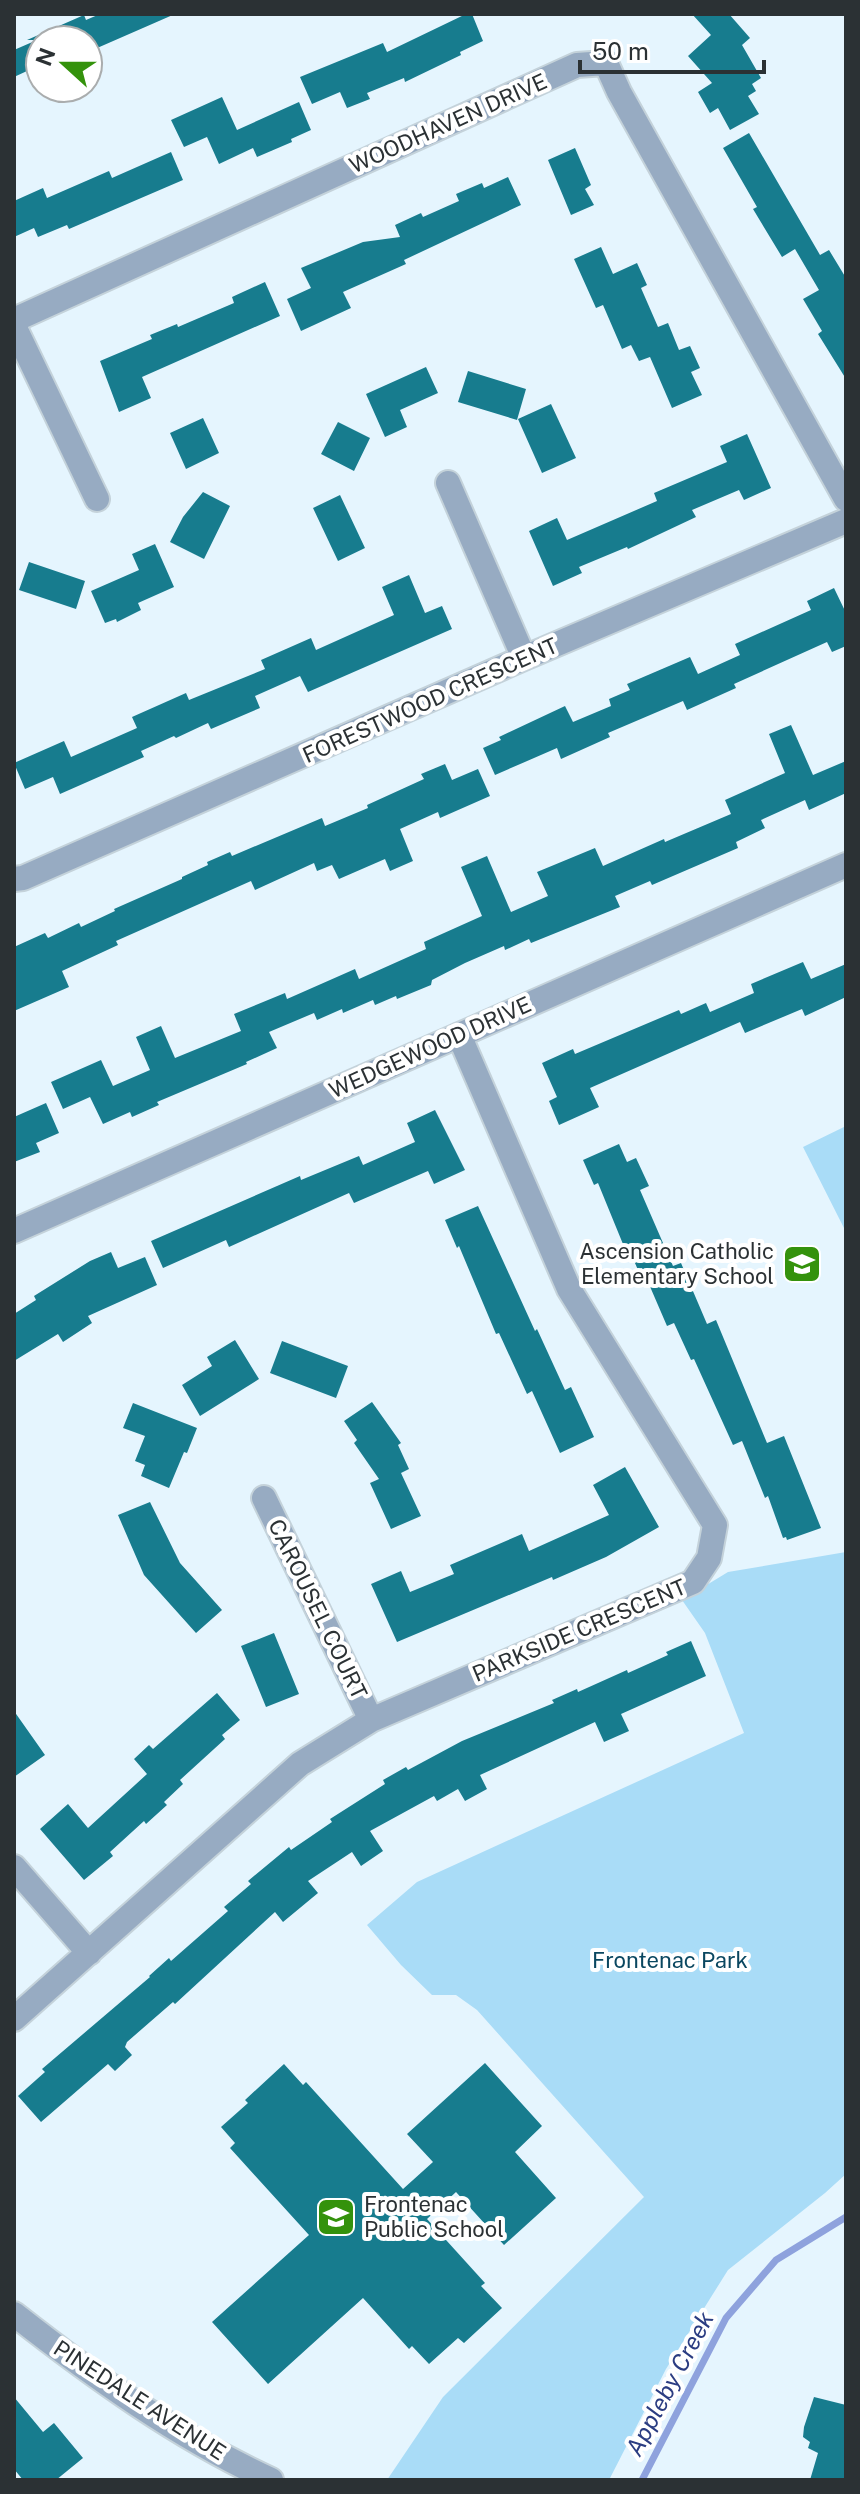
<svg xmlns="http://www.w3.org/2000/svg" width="860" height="2494" font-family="'Public Sans',sans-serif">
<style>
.green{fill:#a9dcf7}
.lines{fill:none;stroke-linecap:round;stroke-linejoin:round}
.stream{stroke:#8ea2dd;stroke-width:7}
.building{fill:#177c8e}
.minor-casing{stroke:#c4d2da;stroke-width:28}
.minor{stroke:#97abc2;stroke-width:24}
.labels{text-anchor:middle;stroke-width:8;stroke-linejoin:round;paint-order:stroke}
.street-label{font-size:22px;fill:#2b3134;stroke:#fff}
.poi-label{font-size:22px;fill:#2b3134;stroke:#fff;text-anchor:end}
.park-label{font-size:22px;fill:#0a4760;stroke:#fff}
.water-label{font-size:24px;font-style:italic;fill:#2b3d82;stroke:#fff}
</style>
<rect width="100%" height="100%" fill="#e5f5fe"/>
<path class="green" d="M846 1126V1232L803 1147Z
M846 1552V2174L825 2193 728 2270 666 2369 609 2480H387L443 2397 644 2197 477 2010 456 1995H432L401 1965 367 1925 417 1882 744 1733 705 1633 682 1600 728 1572Z"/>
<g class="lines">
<path class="stream" d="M642 2480 726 2318 776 2260 846 2217"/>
</g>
<path class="building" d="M100 14H175L88 52V40H40V65L14 77V50L37 40H27L84 15 86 20Z
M466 14H472L483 41 460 52 461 55 405 82 404 78 367 93 370 99 347 108 340 92 312 104 300 77 383 43 387 52Z
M692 14H729L750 38 742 45 761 78 752 84 756 91 748 96 759 114 730 130 718 108 710 113 698 92 712 83 688 56 711 35Z
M222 97 237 130 299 102 311 130 291 139 292 142 257 157 253 148 219 164 207 137 184 147 171 120Z
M749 133 820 255 829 250 846 278V379L818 334 822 331 803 299 819 290 795 249 782 257 753 209 757 207 723 148Z
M575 148 591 185 585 189 594 205 571 215 548 160Z
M171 152 183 180 69 229 67 225 38 237 34 228 14 237V201L43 188 47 198 109 171 112 178Z
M508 177 521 205 404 260 406 264 343 292 351 308 301 331 287 299 311 288 301 268 363 242 400 237 395 225 421 213 423 217 459 201 456 194 482 183 484 188Z
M601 247 613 274 637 263 647 285 641 288 658 327 668 323 679 350 690 346 700 368 691 372 702 395 672 408 650 357 639 361 631 345 622 349 603 305 596 308 574 259Z
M265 282 280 316 142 377 151 398 119 412 100 361 152 339 150 335 177 324 178 327 234 303 232 297Z
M426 367 438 393 400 410 407 427 385 437 366 394Z
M468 371 526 389 517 420 458 402Z
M551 404 576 458 542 473 518 419Z
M203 418 219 453 186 469 170 433Z
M338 422 370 438 354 471 321 454Z
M747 434 771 488 744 500 739 490 692 510 696 517 628 549 627 547 579 567 582 573 553 586 529 531 557 518 567 540 657 501 654 493 727 462 720 446Z
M203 492 230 506 204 559 170 542 183 517Z
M340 495 365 548 338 561 313 508Z
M155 544 174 587 138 603 141 610 117 622 116 619 105 623 91 591 139 570 132 554Z
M29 562 85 581 76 609 19 590Z
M409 575 425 613 442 606 452 629 308 692 300 676 255 696 260 708 211 729 208 723 176 738 174 736 141 751 144 757 60 794 53 777 25 789 14 763 64 741 71 757 137 728 132 717 186 693 189 700 265 669 261 660 311 638 316 650 394 615 382 587Z
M834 588 846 613V646L832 652 827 642 734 684 736 688 687 710 683 701 608 733 610 737 561 759 557 748 495 775 483 748 501 740 499 737 565 706 573 722 611 706 609 699 630 690 627 684 690 657 698 674 740 655 735 644 811 610 807 601Z
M791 725 813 775 846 761V793L809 810 805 800 761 820 765 828 736 842 738 848 652 885 650 881 615 896 620 907 531 943 529 939 505 950 504 946 465 963 432 980 431 985 397 999 396 996 375 1005 373 1000 343 1013 342 1009 317 1020 314 1013 269 1032 277 1048 246 1062 247 1064 157 1102 159 1105 132 1117 130 1112 103 1124 90 1097 63 1109 51 1082 101 1060 113 1086 150 1070 136 1037 161 1026 175 1058 241 1031 234 1014 285 993 287 999 355 969 359 979 426 949 424 942 482 916 461 867 487 856 511 912 548 896 537 872 595 848 603 866 664 839 665 842 731 814 725 800 785 773 769 734Z
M445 764 452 780 478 769 490 796 440 818 438 812 400 829 413 861 390 871 385 859 339 879 332 865 317 871 314 863 255 890 251 881 116 941 118 945 62 971 69 987 14 1011V947L45 933 48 938 79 923 81 927 115 911 114 909 182 879V877L208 865 207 862 230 852 232 856 322 818 325 826 368 808 367 805 424 779 421 774Z
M803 962 811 979 846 964V997L805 1016 802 1009 745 1033 740 1022 590 1088 599 1107 559 1125 549 1101 557 1097 542 1063 573 1049 575 1054 679 1010 681 1014 706 1003 710 1012 754 993 751 984Z
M46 1103 59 1133 36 1143 40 1152 14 1162V1117Z
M435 1110 465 1170 434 1184 428 1171 354 1203 349 1193 229 1247 226 1240 163 1268 151 1241 300 1176 301 1180 359 1156 363 1165 415 1142 407 1123Z
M619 1144 627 1162 636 1158 649 1186 640 1190 673 1266 681 1263 707 1324 716 1320 767 1443 784 1436 821 1528 787 1540 786 1537 783 1538 768 1496 765 1498 742 1441 733 1445 694 1359 691 1360 674 1323 667 1326 642 1268 638 1270 628 1247 625 1249 598 1183 594 1185 583 1160Z
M478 1206 535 1331 537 1329 565 1390 571 1387 594 1437 560 1453 532 1391 527 1394 499 1333 496 1334 459 1246 457 1248 445 1220Z
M111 1252 118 1268 145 1257 157 1285 88 1316 92 1323 63 1342 58 1334 14 1361V1314L36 1300 34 1296 90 1261Z
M235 1340 259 1379 200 1416 182 1385 212 1366 207 1357Z
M282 1341 348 1366 336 1398 270 1373Z
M372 1402 401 1443 398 1445 409 1469 401 1473 421 1516 391 1529 370 1483 379 1479 354 1443 357 1440 344 1421Z
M133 1403 197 1428 187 1453 184 1452 169 1488 141 1476 145 1465 135 1461 145 1436 123 1428Z
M625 1467 659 1527 606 1557 553 1580 552 1577 397 1642 371 1584 401 1571 410 1592 454 1574 450 1565 522 1534 529 1551 609 1515 593 1485Z
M150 1502 180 1563 222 1610 196 1633 144 1575 118 1515Z
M274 1633 299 1694 266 1707 241 1646Z
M691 1641 706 1676 621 1714 629 1731 604 1742 595 1722 480 1775 487 1789 465 1801 458 1789 437 1801 434 1796 370 1831 383 1851 361 1866 352 1852 308 1881 318 1893 283 1922 275 1912 175 2004 173 2002 127 2042 125 2047 132 2055 115 2071 108 2064 41 2122 18 2096 45 2072 42 2069 150 1977 149 1976 169 1958 171 1961 228 1911 224 1907 251 1884 248 1881 289 1847 291 1850 332 1822 330 1819 385 1784 383 1780 406 1767 408 1770 462 1741 554 1703 552 1700 577 1689 578 1692 627 1670 628 1673 668 1655 666 1652Z
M217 1693 240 1720 222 1735 225 1739 180 1780 183 1784 164 1802 167 1805 146 1824 144 1821 110 1852 113 1856 84 1880 40 1829 68 1804 88 1828 147 1774 134 1759 149 1745 153 1749Z
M14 1711 45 1755 14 1777Z
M485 2063 542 2126 515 2152 556 2198 504 2245 456 2192 427 2219 485 2283 481 2286 502 2308 464 2343 458 2338 429 2364 412 2346 409 2349 363 2298 268 2384 212 2322 309 2235 230 2148 235 2143 221 2127 248 2103 245 2100 284 2064 303 2085 306 2082 403 2189 433 2162 407 2134Z
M14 2397 43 2432 54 2423 83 2458 56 2480H23L14 2469Z
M814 2397 846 2405V2480H810L818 2453 808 2448 810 2442 803 2437 804 2427Z"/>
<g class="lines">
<defs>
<path id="minor" d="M14 320 577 65 606 63 619 92 846 499
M14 326 97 499
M448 483 524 658
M14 879 23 878 524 658 846 521
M14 1231 846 865
M264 1498 371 1720
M14 1867 89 1953
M14 2019 300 1764 371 1720 693 1582 709 1558 715 1525 569 1289 459 1035
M14 2314C93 2376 179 2438 271 2480"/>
</defs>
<use href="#minor" class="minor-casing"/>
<use href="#minor" class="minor"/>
</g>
<defs>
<symbol id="school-square" viewBox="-11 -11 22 22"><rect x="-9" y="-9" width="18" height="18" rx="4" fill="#34920c" stroke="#fff"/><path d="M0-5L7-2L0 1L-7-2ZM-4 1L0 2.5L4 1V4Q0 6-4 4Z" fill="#fff"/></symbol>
</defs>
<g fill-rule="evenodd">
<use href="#school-square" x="780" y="1242" width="44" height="44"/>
<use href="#school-square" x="314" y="2195" width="44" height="44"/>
</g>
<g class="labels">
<g class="street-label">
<text transform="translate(448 123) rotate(-24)" y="8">WOODHAVEN DRIVE</text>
<text transform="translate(430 700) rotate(-24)" y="8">FORESTWOOD CRESCENT</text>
<text transform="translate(430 1047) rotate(-24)" y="8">WEDGEWOOD DRIVE</text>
<text transform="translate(318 1609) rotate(64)" y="8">CAROUSEL COURT</text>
<text transform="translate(579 1630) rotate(-23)" y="8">PARKSIDE CRESCENT</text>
<text transform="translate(140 2400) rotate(33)" y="8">PINEDALE AVENUE</text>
</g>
<g class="poi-label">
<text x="774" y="1259">Ascension Catholic<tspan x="774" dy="25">Elementary School</tspan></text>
<text x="364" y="2212" text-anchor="start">Frontenac<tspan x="364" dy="25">Public School</tspan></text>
</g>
<g class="park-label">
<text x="670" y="1968">Frontenac Park</text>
</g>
<g class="water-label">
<text transform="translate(670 2384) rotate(-62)" y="8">Appleby Creek</text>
</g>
</g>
<rect width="860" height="2494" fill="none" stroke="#2b3134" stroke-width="32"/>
<g transform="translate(64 64) rotate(291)"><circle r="38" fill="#ffffff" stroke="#aaadae" stroke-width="2"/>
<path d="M0-6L14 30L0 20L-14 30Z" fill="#34920c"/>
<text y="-12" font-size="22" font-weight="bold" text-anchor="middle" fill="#2b3134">N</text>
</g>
<path d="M580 60v12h184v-12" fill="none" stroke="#2b3134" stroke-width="4"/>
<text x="592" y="60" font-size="24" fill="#2b3134" stroke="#ffffff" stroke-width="6" paint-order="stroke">50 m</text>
</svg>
